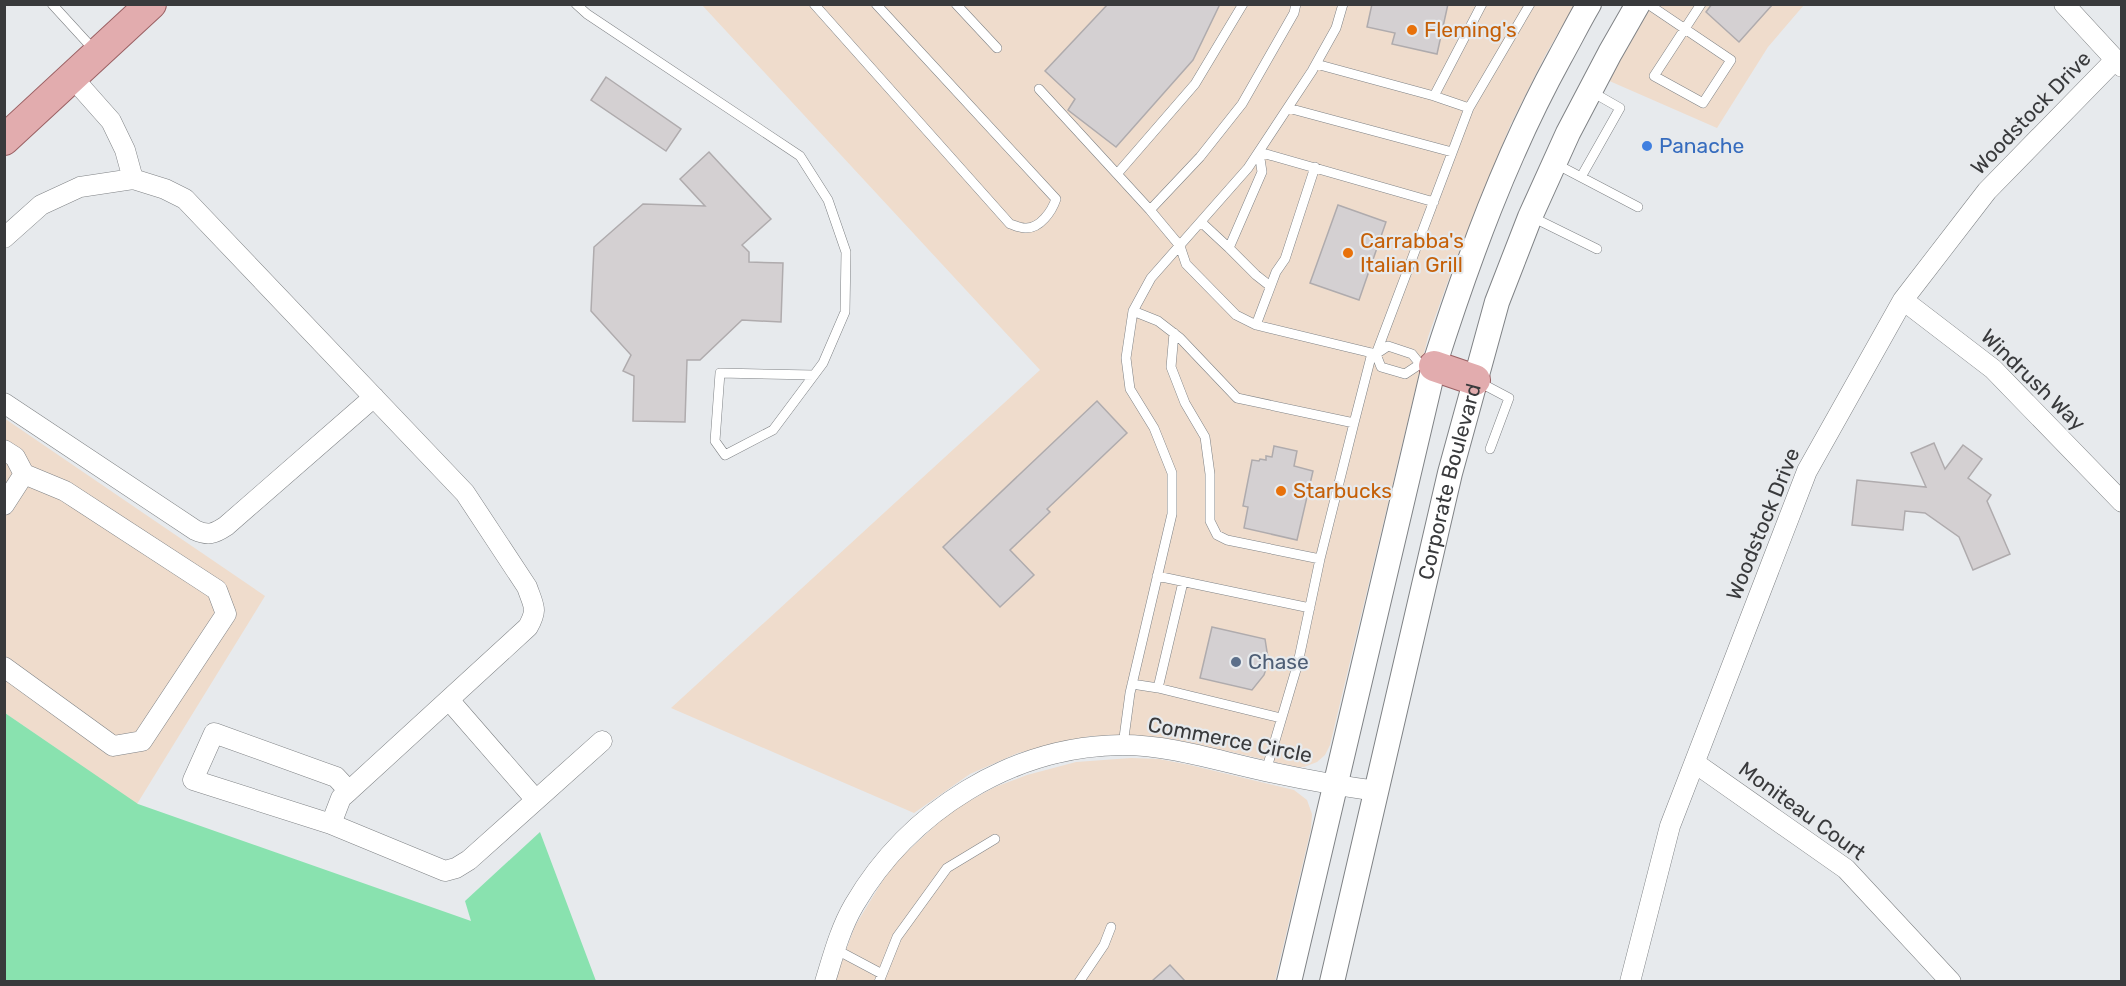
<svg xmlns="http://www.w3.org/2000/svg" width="2126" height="986" font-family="Rubik,sans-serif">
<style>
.commercial{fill:#efdccc}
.green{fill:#89e2af}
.building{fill:#d4d0d2;stroke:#afabad;stroke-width:1.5}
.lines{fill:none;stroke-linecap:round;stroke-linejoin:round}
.service-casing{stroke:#7f8285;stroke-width:10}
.minor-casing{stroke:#7f8285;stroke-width:21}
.tertiary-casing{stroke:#7f8285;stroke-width:26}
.primary-casing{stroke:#9a6063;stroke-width:32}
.service{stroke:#fff;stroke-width:9}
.minor{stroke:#fff;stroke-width:20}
.tertiary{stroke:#fff;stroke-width:24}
.primary{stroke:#e2acae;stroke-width:30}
.food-dot{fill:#e8710a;stroke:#e7eaed;stroke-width:2}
.shop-dot{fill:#3f7fe0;stroke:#e7eaed;stroke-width:2}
.service-dot{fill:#5c6f8a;stroke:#e7eaed;stroke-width:2}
.labels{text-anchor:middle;stroke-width:4.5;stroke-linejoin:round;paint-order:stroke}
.food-label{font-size:21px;fill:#c56008;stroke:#e7eaed;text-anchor:start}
.street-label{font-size:21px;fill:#393a3c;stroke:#e7eaed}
.shop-label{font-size:21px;fill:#366cbe;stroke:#e7eaed;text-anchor:start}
.service-label{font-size:21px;fill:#4e5e75;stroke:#e7eaed;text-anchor:start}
</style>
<rect width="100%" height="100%" fill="#e7eaed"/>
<path class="commercial" d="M702 5H1575L1546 54 1510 126 1453 267 1428 337 1330 745 1325 755 1317 762 1304 767H1297L1182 741 1157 737 1091 736 1018 753 970 774 914 813 671 708 1040 370Z
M1647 5H1804L1768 47 1717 128 1598 76Z
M4 418 265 596 137 804 5 713Z
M1131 758 1159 759 1190 765 1294 790 1307 800 1312 814 1311 829 1275 981 834 982 855 926 883 880 898 860 940 821 962 805 995 787 1027 775 1076 762Z"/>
<path class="green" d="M5 713 138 804 471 921 465 901 540 832 596 981H5Z"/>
<path class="building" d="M1108 4H1220L1193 60 1116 147 1068 110 1075 99 1045 71Z
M1372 4H1448L1437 54 1392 44 1395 33 1367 27Z
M1712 4H1773L1739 42 1706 12Z
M606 77 681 129 666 151 591 100Z
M709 152 771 219 742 245 749 252V262L783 263 781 322 742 320 700 360H687L685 422 633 421 634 376 623 371 631 355 591 311 594 247 643 204 705 206 680 179Z
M1338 205 1386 222 1359 300 1310 283Z
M1097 401 1127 433 1047 509 1050 512 1010 550 1034 575 1000 607 943 547Z
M1934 443 1945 469 1963 445 1982 459 1968 478 1991 495 1987 501 2010 554 1973 570 1959 537 1925 513 1905 511 1903 530 1852 525 1857 480 1926 487 1911 453Z
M1274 446 1297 451 1294 466 1313 471 1297 540 1244 528 1248 507 1243 506 1252 460 1259 461 1260 459 1266 460V456L1272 457Z
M1212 627 1265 639 1268 658 1267 666 1264 675 1252 690 1200 678Z
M1170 965 1185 981H1152Z"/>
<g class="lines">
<defs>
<path id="service" d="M52 4 95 51
M576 4 587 14 800 156 828 200 846 252 845 312 823 363 773 430 725 455 715 441 720 373 814 375
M814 4 1010 224C1014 225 1020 228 1025 228 1040 229 1052 211 1056 199L876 4
M956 4 997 48
M1296 4 1294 13 1242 104 1200 157 1150 210 1180 246 1186 264 1236 315 1256 325 1376 354 1469 108 1530 4
M1648 4 1731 60 1703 103 1654 76 1701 4
M1316 64 1434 96
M1039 89 1117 174
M1288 108 1452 152
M1469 108 1434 96 1482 4
M1556 164 1638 207
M1581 177 1620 108 1592 92
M1150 210 1117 174 1195 84 1243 4
M1532 217 1597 249
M1201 222 1229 248 1262 172 1259 152 1434 202
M1229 248 1256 275 1270 286
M1133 311 1158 321 1180 338 1237 398 1354 423 1372 353
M1256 325 1276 272 1285 259 1315 167
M1174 333 1171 367 1185 403 1205 437 1210 474V521L1217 535 1227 540 1320 559 1354 423
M1420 364 1412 354 1388 346 1376 354 1381 367 1405 374 1420 364 1431 366
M1477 381 1509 398 1490 449
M1157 576 1310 608
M1132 684 1158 688 1183 582
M1158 688 1281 718
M1123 745 1130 693 1172 514V473L1154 428 1130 389 1126 358 1133 311 1151 278 1248 168 1312 71 1336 28 1343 4
M1266 771 1298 663 1320 559
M835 949 882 974
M879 982 897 937 947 868 995 839
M1079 982 1104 945 1111 927"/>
<path id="minor" d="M2064 4 2122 67
M72 77 111 121 125 150 133 179 165 189 185 199 465 493 527 587C534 607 538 609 528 627L349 791 341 798 331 824 193 780 214 733 336 777 349 791
M4 238 41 205 80 187 133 179
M1903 300 1993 369 2122 502
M4 403 195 530C208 536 214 534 226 526L374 397
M4 450 15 457 24 474 4 505
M4 667 113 746 142 741 226 614 217 590 65 491 24 474
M449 700 536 800
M1695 763 1846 869 1951 982
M331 824 445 871 456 868 469 860 602 741
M825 982C833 956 840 929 854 905 909 811 1012 746 1122 745 1171 745 1218 761 1265 771 1302 779 1339 786 1377 791
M1630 982 1670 826 1807 471 1903 300 1987 191 2115 60"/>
<g id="tertiary">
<path d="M1289 982 1434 366C1468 260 1506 155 1560 57 1570 39 1579 21 1589 4"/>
<path id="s1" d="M1332 982 1450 473 1497 302 1530 217 1568 133 1610 53 1638 4"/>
</g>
<path id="primary" d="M4 140 151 4
M1434 366 1475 380"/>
</defs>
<use href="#service" class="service-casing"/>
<use href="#minor" class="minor-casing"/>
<use href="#tertiary" class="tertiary-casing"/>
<use href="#primary" class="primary-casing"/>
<use href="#service" class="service"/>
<use href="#minor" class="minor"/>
<use href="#tertiary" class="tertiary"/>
<use href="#primary" class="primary"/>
</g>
<g class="food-dot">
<circle cx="1412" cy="30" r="6"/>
<circle cx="1348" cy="253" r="6"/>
<circle cx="1281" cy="491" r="6"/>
</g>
<circle class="shop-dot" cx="1647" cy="146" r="6"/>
<circle class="service-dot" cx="1236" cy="662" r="6"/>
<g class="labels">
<g class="food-label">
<text x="1424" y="37">Fleming's</text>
<text x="1360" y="248">Carrabba's<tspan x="1360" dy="24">Italian Grill</tspan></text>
<text x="1293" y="498">Starbucks</text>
</g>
<g class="street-label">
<text transform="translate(2031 113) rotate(-46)" y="7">Woodstock Drive</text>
<text transform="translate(2033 380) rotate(44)" y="7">Windrush Way</text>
<text dy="7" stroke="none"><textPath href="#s1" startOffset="514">Corporate Boulevard</textPath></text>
<text transform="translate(1763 524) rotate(-68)" y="7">Woodstock Drive</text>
<text transform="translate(1230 740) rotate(11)" y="7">Commerce Circle</text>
<text transform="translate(1802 811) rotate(36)" y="7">Moniteau Court</text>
</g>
<g class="shop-label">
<text x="1659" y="153">Panache</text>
</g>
<g class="service-label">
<text x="1248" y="669">Chase</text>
</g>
</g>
<rect width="2126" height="986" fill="none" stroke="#393a3c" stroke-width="12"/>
</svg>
